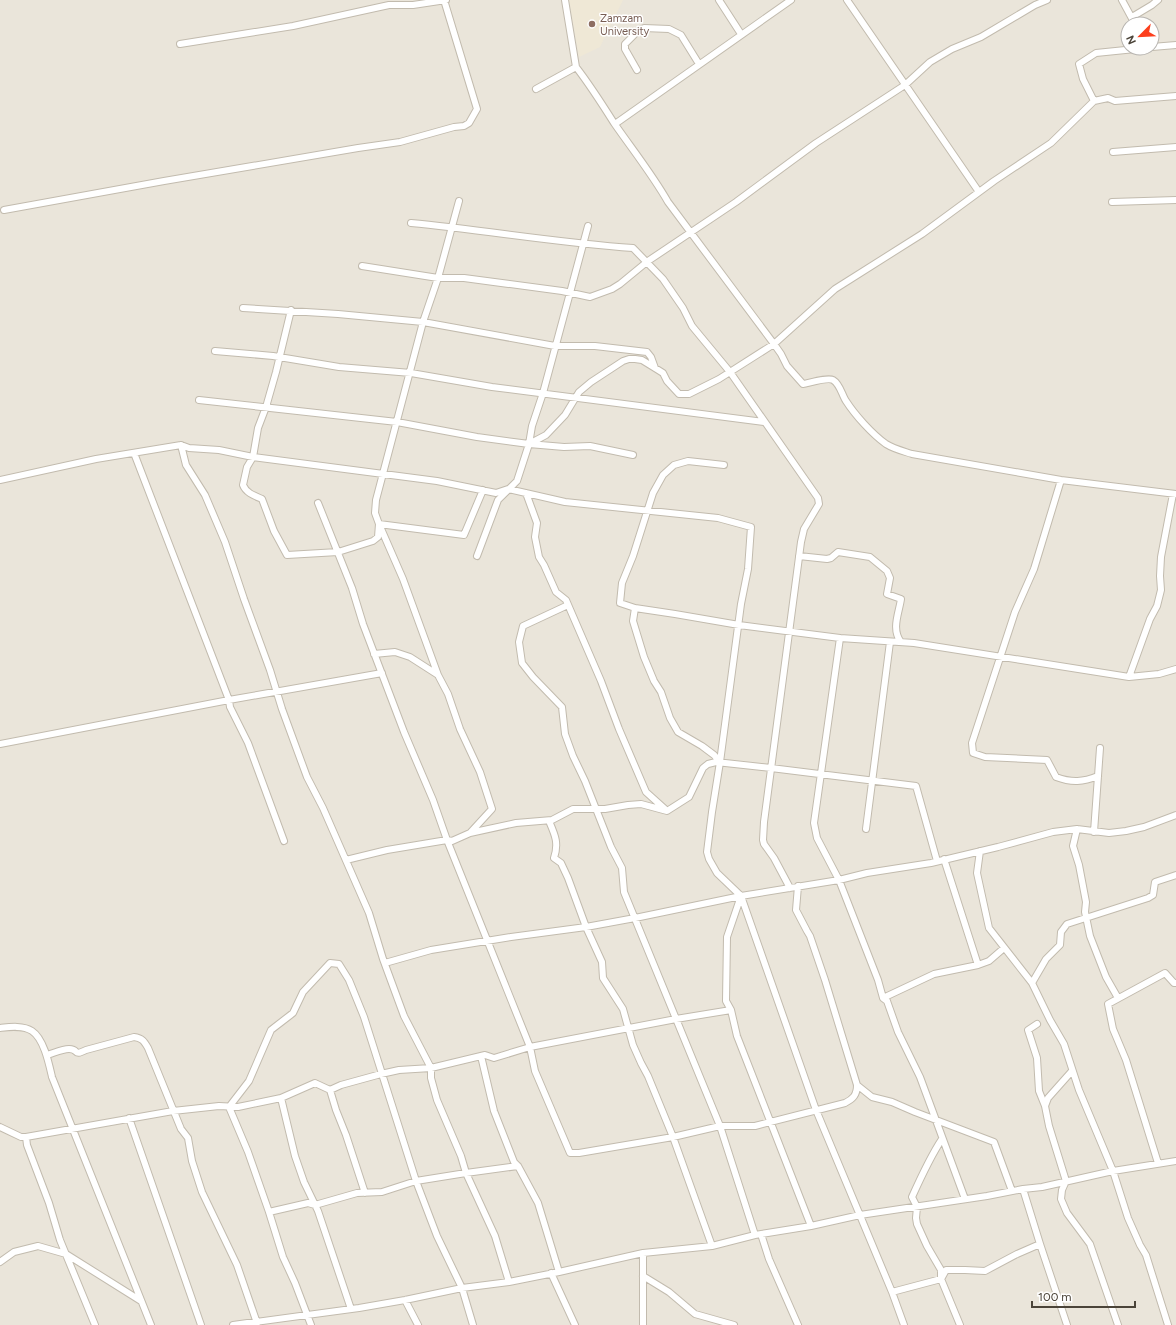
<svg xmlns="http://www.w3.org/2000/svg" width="1176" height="1325" font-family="Figtree,sans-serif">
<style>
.residential{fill:#eae5da;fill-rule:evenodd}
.education{fill:#efe8d6}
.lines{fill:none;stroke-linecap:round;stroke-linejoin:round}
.street-casing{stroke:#c2bbae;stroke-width:8}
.street{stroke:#fff;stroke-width:6}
.education-dot{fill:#8d6e63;stroke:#fff;stroke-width:1.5}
.labels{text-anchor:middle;stroke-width:3;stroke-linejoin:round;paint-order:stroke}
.education-label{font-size:11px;fill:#785e54;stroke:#fff;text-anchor:start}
</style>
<rect width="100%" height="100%" fill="#f6f3ec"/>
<path class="residential" d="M0 0H1176V1325H0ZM1128 24H1152V48H1128Z"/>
<path class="education" d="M569 0H623L600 47 579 57Z"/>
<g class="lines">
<defs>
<path id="street" d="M565 0 576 67
M719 0 741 34
M847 0 979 192
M1122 0 1135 24
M1132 17 1152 5 1158 0
M180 44 293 26 389 5H413L446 0
M1152 47 1176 45
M637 70 625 49V44L637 32 644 28 669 29 681 35 699 64
M536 89 576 67C590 85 602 104 614 123 632 149 652 174 668 202L774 344 781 354 787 366 803 384C809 383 828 377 833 380 840 384 842 395 846 401 855 415 872 434 886 444 894 449 903 451 912 454L1061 480 1176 494
M1094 101 1083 79 1079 64 1096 53 1145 48
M615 124 791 0
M1113 152 1176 147
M459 201 438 278 423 322 376 500 375 513 379 524 464 535 483 490
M1112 202 1176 200
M4 210 164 181 358 148 400 142 454 127 464 126 469 123 477 109 444 0
M411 223C485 230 559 243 633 248L663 279 683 308 692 326 730 372 818 498 819 504 804 529 801 542 764 822 763 840 764 844 774 858 790 888
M362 266 438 278H464L562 291 590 297 612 289 620 284 648 261 736 202 816 143 905 85 930 62 952 49 981 37 1035 5 1047 0
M243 308 338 314 423 322 555 346H595L647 352 651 357 655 368
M291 310 276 372 266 407 258 428 253 457 247 467 243 485C246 493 255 496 262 499L274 531 287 555 338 552 373 541 378 537 379 524 403 579 438 675
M215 351 273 356 339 367 411 373 492 387 764 422
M199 400 397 422 477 437 529 444 564 447 590 446 633 455
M529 444 532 426 543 393 588 226
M181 445 186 465 205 495 225 542 244 599 270 670 282 709 307 777 323 808 369 913 383 959 404 1016 431 1068V1078L437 1100 461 1156 466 1173 495 1236 509 1282
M724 465 688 461 674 465 663 475 653 493 633 556 622 583 620 603 635 608 675 614 739 625 840 638 914 643 1129 677 1159 674 1176 669
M0 480 96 459 181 445 189 448 219 450 253 457 437 481 496 493 508 489 565 502 718 518 751 527 748 569 741 604 720 762 712 812 707 852 709 859 717 873 741 896 816 1110 892 1292 904 1325
M1061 480 1034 569 1015 612 972 743 973 753 985 757 1047 760 1056 777C1072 783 1083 782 1098 776
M526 493 537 523 535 537 539 557 544 565 556 592 566 600 601 681 619 729 646 792 666 810
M318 503 352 588 363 624 404 732 433 800 447 840 530 1047 535 1071 570 1153H579L673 1137 720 1126H755L845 1103C853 1099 857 1095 857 1085L825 980 810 936 807 931 796 910 798 886
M477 556 498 500 517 481 529 444 546 435 565 415 579 392 591 382 623 361 629 359H635L642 360 655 368 663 373 667 381 679 394H689L719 379 774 344 835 289 922 234 994 181 1051 143 1094 101 1108 98 1115 101 1176 96
M799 556 827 559 831 558 838 552 870 557 887 571 890 578 887 594 901 599C899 613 891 629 901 642
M568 605 523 626 519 642 522 663 533 677 562 707 565 734 573 756 585 781 611 847 622 868 624 892 720 1126 755 1235
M635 608 633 621 644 657 654 681 661 692 670 718 678 732 702 746 714 755 720 762
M840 638 814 823 817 838 839 880 878 980 883 998 887 1001 898 1032 920 1077 965 1199
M374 654 395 652 410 657 438 675 448 694 460 729 480 772 492 809 470 833
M1129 677 1150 619 1157 606 1161 590 1160 576 1161 557 1173 494
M0 744 229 700 134 453
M549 821C555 835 559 843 554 858L561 863 568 878 586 927 602 962 603 978 623 1009 633 1045 641 1063 648 1076 673 1137 712 1246
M866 829 890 642
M1077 829 1073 846 1079 865 1086 902 1085 912 1090 936 1106 977 1118 998
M1094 832 1100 748
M284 841 248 743 230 707 229 700 382 673
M980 851 977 873 989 928 1032 983 1050 1020 1064 1044 1079 1090 1113 1171 1128 1218 1140 1245 1146 1255 1168 1325
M944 859 978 965
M346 860 387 850 447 840 452 841 470 833 516 823 552 820 573 809H605L628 805 641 804 667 811 689 797 703 768 708 764 716 762 771 768 916 786 937 861
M385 963 431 950 511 937 586 927 635 918 741 896 839 880 867 873 931 863 998 847 1053 832 1077 829 1109 833 1126 831 1144 827 1176 815
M1032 983 1046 959 1060 945 1061 932 1067 924 1148 898 1153 895 1155 882 1176 875
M883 998 934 974 978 965 989 961 1004 948
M731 1010 737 1036 811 1226
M1037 1024 1028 1030 1037 1058 1039 1091 1045 1106 1049 1126 1066 1181 1062 1190 1061 1199 1067 1213 1090 1244 1118 1325
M0 1028C9 1027 23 1025 32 1031 44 1039 49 1064 52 1077L151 1325
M47 1055C54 1053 62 1049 69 1049 80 1049 72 1057 86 1050L134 1037C142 1038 144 1041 148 1048L181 1129 188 1138 192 1161 202 1192 237 1265 257 1323
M481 1056 494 1111 514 1162 518 1166 538 1203 559 1272
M857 1085 872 1097 892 1102 915 1112 994 1142 1012 1191
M330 1090 336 1110 346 1135 365 1193
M281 1098 295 1156 304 1182 318 1211 351 1309
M1045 1106 1048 1098 1072 1071
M129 1118 201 1325
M0 1127 21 1137H26L27 1145 49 1203 60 1240 95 1325
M26 1137 173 1111 219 1106 238 1107 281 1098 315 1083 330 1090 341 1085 381 1074 399 1070 431 1068 485 1055 494 1058 530 1047 676 1019 731 1010 726 1001 727 937 741 896
M942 1139C930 1157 921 1177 912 1197L917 1207 916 1218 917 1224 927 1246 941 1270V1279L960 1325
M1158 1163 1126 1060 1113 1029 1108 1004 1165 973 1174 983H1176
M1023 1189 1040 1244 1067 1325
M269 1212 308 1203 315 1205 357 1193 382 1192 416 1181 466 1173 518 1166
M761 1234 769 1259 798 1325
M0 1262 14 1252 38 1246 66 1254 141 1301
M551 1273 575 1325
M643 1276 669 1292 695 1314 734 1325
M892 1292 941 1279 946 1270H965L985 1271 1017 1254 1040 1244
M405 1300 418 1325
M233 1325 359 1308 405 1300 462 1288 509 1282 559 1272 643 1253 712 1246 755 1235 811 1226 860 1215 987 1196 1023 1189 1042 1187 1113 1171 1176 1161
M311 1325 295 1283 283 1257 269 1212 248 1152 229 1107 249 1081 271 1030 293 1013 303 992 330 963 339 964 349 980 364 1017 416 1181 437 1236 462 1288 473 1325
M643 1325V1253"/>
</defs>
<use href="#street" class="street-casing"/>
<use href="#street" class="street"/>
</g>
<circle class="education-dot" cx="592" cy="24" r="4"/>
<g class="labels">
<g class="education-label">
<text x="600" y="22">Zamzam<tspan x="600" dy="13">University</tspan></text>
</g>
</g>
<g transform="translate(1140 36) rotate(246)"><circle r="19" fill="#ffffff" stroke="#b7b4b0"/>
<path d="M0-3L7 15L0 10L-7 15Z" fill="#fc3f1d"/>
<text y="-6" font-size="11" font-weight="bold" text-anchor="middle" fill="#4b4439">N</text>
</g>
<path d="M1032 1301v6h103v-6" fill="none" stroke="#4b4439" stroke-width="2"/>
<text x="1038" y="1301" font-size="12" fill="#4b4439" stroke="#ffffff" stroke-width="3" paint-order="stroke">100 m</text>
</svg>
